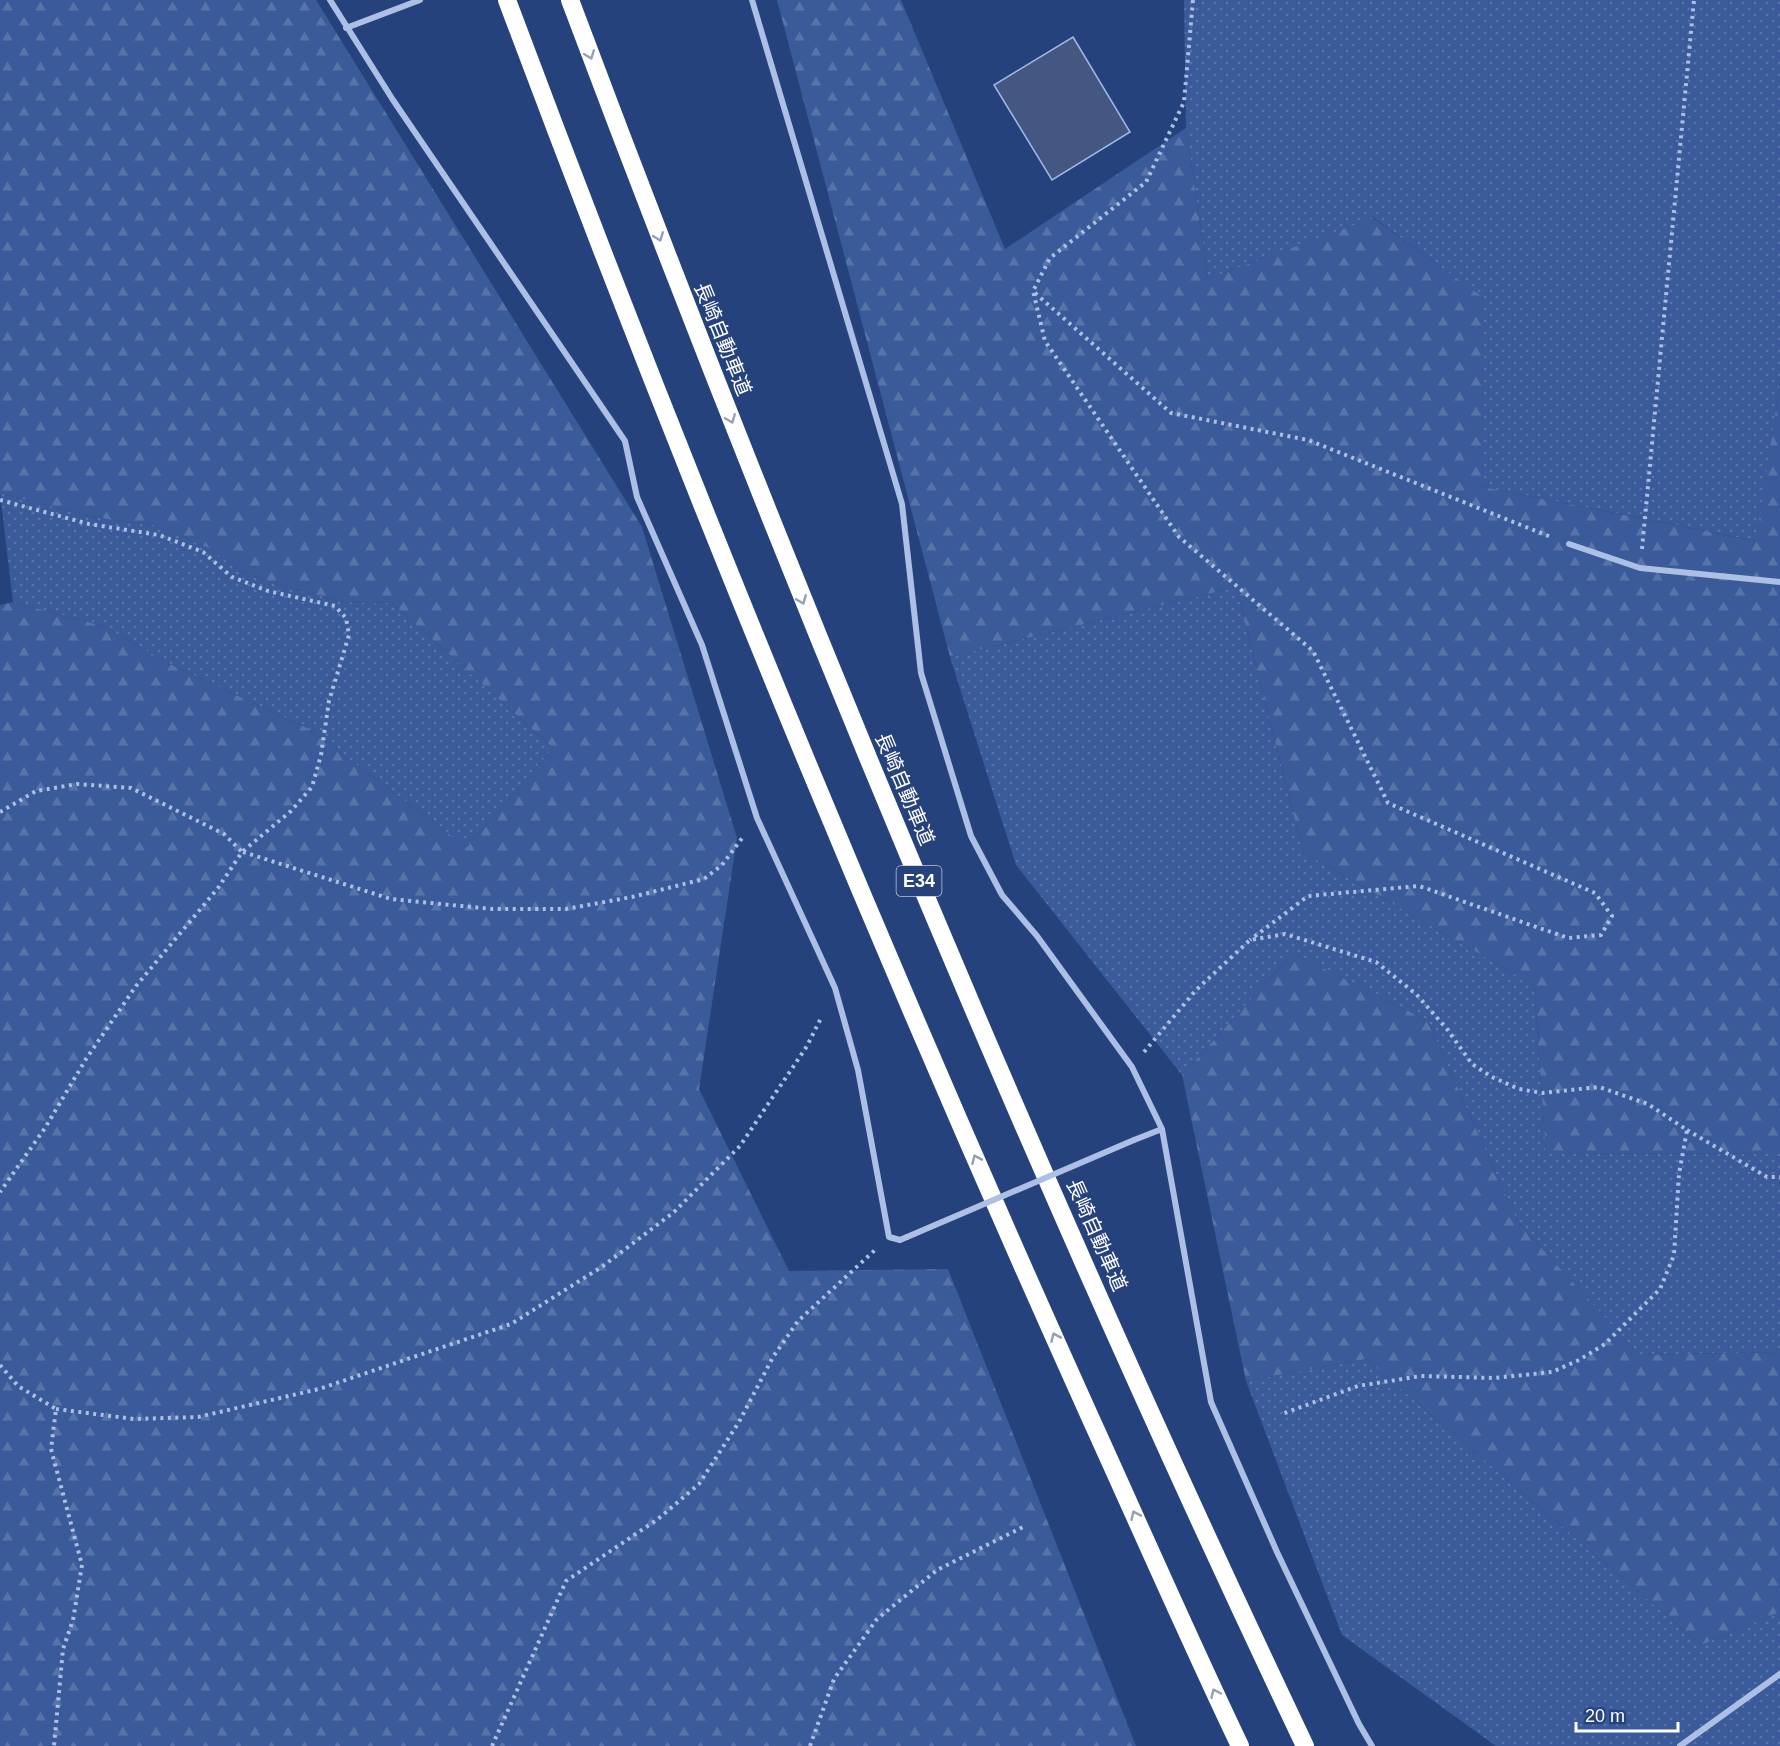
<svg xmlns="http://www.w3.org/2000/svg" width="1780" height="1746" font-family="Helvetica,'Noto Sans JP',sans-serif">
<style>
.grass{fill:url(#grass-dots)}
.forest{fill:url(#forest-firs)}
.water{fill:#445782;stroke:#a0b8e5;stroke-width:1.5}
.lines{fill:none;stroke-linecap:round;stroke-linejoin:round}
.path{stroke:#acbfe5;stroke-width:4;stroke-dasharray:3 4.5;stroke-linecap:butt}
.street{stroke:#acbfe5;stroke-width:6}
.highway{stroke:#fff;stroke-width:18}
.street-bridge{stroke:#acbfe5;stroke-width:6}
.oneway{stroke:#92a0be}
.labels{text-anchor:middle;stroke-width:6;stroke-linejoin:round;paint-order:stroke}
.shield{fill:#26427d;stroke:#bec6d8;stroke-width:1.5}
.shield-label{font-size:18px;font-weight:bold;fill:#fff}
.street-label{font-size:20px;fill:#fff;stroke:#26427d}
</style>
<defs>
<pattern id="grass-dots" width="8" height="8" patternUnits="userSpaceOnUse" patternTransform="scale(1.5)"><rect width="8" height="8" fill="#3a5a9a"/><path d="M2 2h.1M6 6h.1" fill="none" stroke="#5873a9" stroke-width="1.8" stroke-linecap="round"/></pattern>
<pattern id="forest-firs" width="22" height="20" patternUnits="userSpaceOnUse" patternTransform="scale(1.5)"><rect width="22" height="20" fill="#3a5a9a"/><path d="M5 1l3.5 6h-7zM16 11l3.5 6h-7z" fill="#5873a9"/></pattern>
</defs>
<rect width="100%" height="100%" fill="#26427d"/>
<path class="grass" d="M1184 0H1780V382L1757 541 1483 487V298L1374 218 1208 279 1186 128Z
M0 493 92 517 153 525 211 549 240 571 279 585 344 602 392 603 553 748 467 847 307 728 174 666 103 626 13 602Z
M1236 587 1303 852 1534 985 1546 1153 1780 1154V1352L1639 1355 1517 1221 1428 1021 1293 953 1182 1075 1016 865 950 657Z
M1366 1359 1701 1645 1780 1612V1746H1496L1342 1635 1246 1381Z"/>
<path class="forest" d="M0 0H316L642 527 737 838 699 1089 789 1271 948 1269 1136 1746H0V605L13 602 103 626 174 666 307 728 467 847 553 748 392 603 344 602 279 585 240 571 211 549 153 525 92 517 0 493Z
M777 0H901L1005 249 1186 128 1208 279 1373 218 1484 298 1483 487 1756 541 1780 382V1154L1546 1153 1534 985 1303 852 1236 587 950 657Z
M1293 953 1428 1021 1517 1221 1639 1355 1780 1352V1612L1701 1645 1366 1359 1246 1381 1182 1075Z"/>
<path class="water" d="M1073 37 1130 132 1052 180 994 85Z"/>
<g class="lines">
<path class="path" d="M1193 0 1184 102 1146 182 1050 258 1033 291 1045 341 1179 537 1313 651 1388 803 1595 893 1612 916 1601 935 1568 938 1419 886 1308 896 1250 940
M1035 293 1171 413 1308 440 1551 537
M0 500 89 524 159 535 203 552 232 577 268 591 335 606 346 618 349 635 329 701 321 755 312 787 291 811 242 852
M1642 549 1694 0
M0 812 36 791 77 784 131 788 224 834 242 852 218 888 136 986 86 1059 45 1128 0 1192
M243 852 391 899 492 909H566L632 897 704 879 722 865 743 837
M1144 1052 1196 990 1250 940 1285 934 1376 962 1416 994 1447 1029 1472 1064 1492 1077 1519 1089 1542 1093 1599 1087 1648 1104 1687 1130 1679 1174 1674 1255 1660 1289 1605 1344 1579 1360 1552 1372 1495 1378 1421 1376 1358 1386 1282 1414
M1687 1130 1767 1177H1780
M0 1365 18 1386 56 1409 51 1449 82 1565 73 1620 63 1649 54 1746
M56 1409 134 1419 198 1417 319 1389 511 1324 603 1266 674 1212 740 1146 807 1046 822 1016
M492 1746 566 1581 658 1519 699 1484 739 1422 773 1357 798 1321 875 1250
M810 1746 834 1679 877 1619 937 1570 1023 1527"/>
<path class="street" d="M330 0 393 100 625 441 637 497 702 645 757 818 835 988 858 1070 889 1237 900 1240 907 1237
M752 0 902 504 921 673 971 836 1002 895 1037 936 1132 1067 1162 1129 1211 1402 1277 1552 1359 1724 1372 1746
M346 28 420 0
M1569 544 1640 568 1780 582
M1134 1140 1162 1129
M1680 1746 1780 1674"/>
<path class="highway" d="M507 0C686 479 880 951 1090 1417 1140 1527 1188 1637 1240 1746
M570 0C792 591 1034 1176 1305 1746"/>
<path class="street-bridge" d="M907 1237 1134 1140"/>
</g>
<defs><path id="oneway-chevron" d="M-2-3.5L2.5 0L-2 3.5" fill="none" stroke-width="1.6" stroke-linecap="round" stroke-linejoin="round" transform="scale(1.5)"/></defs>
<g class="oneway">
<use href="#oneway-chevron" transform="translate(590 55) rotate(69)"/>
<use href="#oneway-chevron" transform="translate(659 237) rotate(69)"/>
<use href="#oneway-chevron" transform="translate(731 419) rotate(68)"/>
<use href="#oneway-chevron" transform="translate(802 600) rotate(68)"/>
<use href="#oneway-chevron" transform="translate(976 1159) rotate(-114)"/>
<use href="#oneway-chevron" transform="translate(1055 1337) rotate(-114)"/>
<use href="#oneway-chevron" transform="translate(1135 1515) rotate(-114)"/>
<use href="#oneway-chevron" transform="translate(1215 1693) rotate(-115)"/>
</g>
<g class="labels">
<rect class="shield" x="896.5" y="866" width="45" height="30" rx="4.5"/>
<g class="shield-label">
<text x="919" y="887">E34</text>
</g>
<g class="street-label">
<text transform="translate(723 339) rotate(68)" y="7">長崎自動車道</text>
<text transform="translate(905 789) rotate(67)" y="7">長崎自動車道</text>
<text transform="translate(1097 1235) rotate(66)" y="7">長崎自動車道</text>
</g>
</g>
<path d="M1576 1722v9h102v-9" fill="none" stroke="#ffffff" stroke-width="3"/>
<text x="1585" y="1722" font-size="18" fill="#ffffff" stroke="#26427d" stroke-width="4.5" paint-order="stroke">20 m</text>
</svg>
